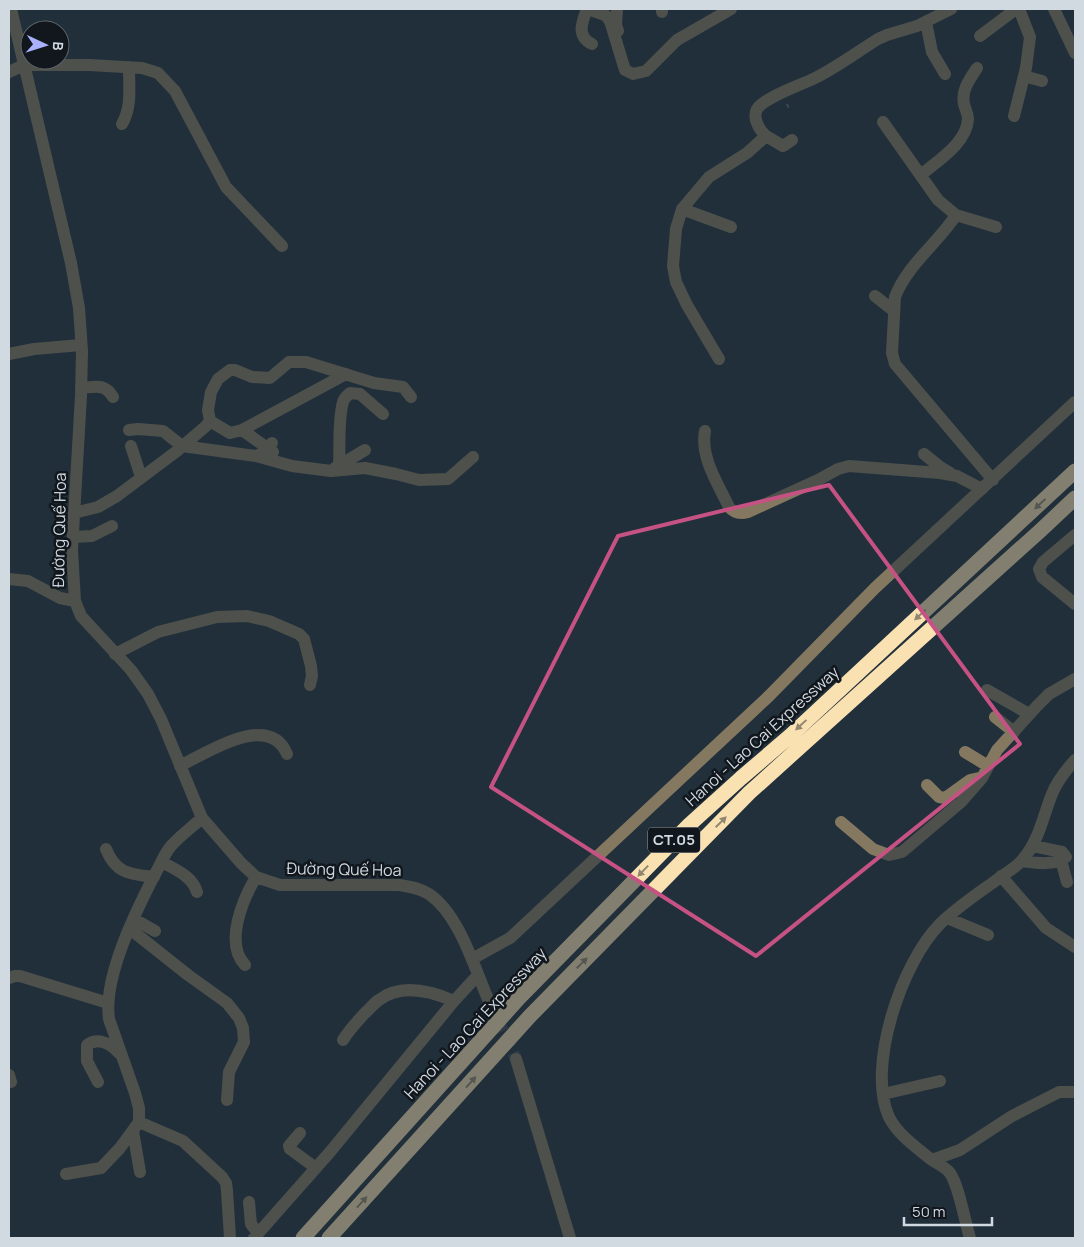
<svg xmlns="http://www.w3.org/2000/svg" width="1084" height="1247" font-family="Manrope,sans-serif">
<style>
.lines{fill:none;stroke-linecap:round;stroke-linejoin:round}
.minor-tunnel{stroke:#3b4a54;stroke-width:12;stroke-dasharray:12 6;stroke-linecap:butt}
.path{stroke:#5e6b75;stroke-width:2;stroke-dasharray:4 4;stroke-linecap:butt}
.minor{stroke:#857861;stroke-width:12}
.highway{stroke:#fae1b2;stroke-width:15}
.oneway{fill:#91866e}
.marked{fill:none;stroke:#c65283;stroke-width:4;stroke-linejoin:round}
.labels{text-anchor:middle;stroke-width:5;stroke-linejoin:round;paint-order:stroke}
.shield{fill:#11171c;stroke:#97a0a6;stroke-width:1}
.shield-label{font-size:15px;font-weight:bold;fill:#d1dae1}
.street-label{font-size:16px;fill:#d1dae1;stroke:#11171c}
</style>
<rect width="100%" height="100%" fill="#21303b"/>
<g class="lines">
<path class="minor-tunnel" d="M490 1004 516 1059"/>
<path class="path" d="M787 104 789 109"/>
<path class="minor" d="M11 9 71 263 79 308 82 351 81 396 72 550 75 601 81 616 131 670 148 694 161 719 202 818 241 863 256 877 280 885H399C410 887 420 888 429 894 460 915 475 970 490 1004
M587 9C582 22 576 36 592 44
M588 9 605 15 610 21 625 70 633 74 646 71 677 40 731 9
M617 9 616 25 618 31
M662 9V12
M1054 9 1075 53
M926 22 932 52 945 74
M980 36 1016 9
M9 72 24 65H89L142 68 158 73 175 91 226 187 282 246
M1024 76 1042 81
M1014 116 1026 68 1030 37 1019 9
M883 122 938 200 956 215 996 227
M122 124C132 107 129 87 129 67
M766 136 783 146 792 140
M921 175C937 161 967 143 968 119 968 113 965 109 964 104 961 90 970 79 977 68
M682 209 731 227
M956 215C938 243 907 265 895 297L892 353 895 364 993 480
M875 296 894 311
M9 354 34 349 81 345
M719 359 687 305 676 282 673 266 676 229 682 209 709 177 747 153 766 136C760 131 752 118 757 109 765 97 801 85 815 78 837 67 857 52 878 39L887 35 917 26 951 9
M81 388C95 387 105 383 113 397
M210 421 230 433 242 430 346 374
M129 430 138 429 163 431 182 446 256 456 261 454 272 443
M242 430 273 452
M705 431C700 457 718 484 729 507 734 513 741 514 748 512L818 480 838 469 849 466 940 473 957 476 982 489
M131 446 141 477
M924 454 940 467 950 473
M256 456 292 466 331 471 365 468 396 474 419 480 448 479 473 457
M339 465C340 446 338 420 343 402 344 398 347 396 350 393L360 394 383 414
M335 468 365 450
M74 513 98 507 117 496 177 451 206 426 210 421 208 410 211 392 218 379 230 370H235L252 377 270 378 289 362H306L374 383 403 387 411 397
M1075 535 1043 562 1039 569 1042 577 1075 604
M73 537 92 536 112 526
M9 579 28 581 60 598 75 601
M115 654 158 632 217 617 247 616 269 621 299 634 304 639 311 666 312 676 310 685
M987 690 1029 714
M995 717 1014 732
M965 752 988 766
M180 766C206 753 269 711 287 754
M927 785 939 797 945 798 970 780 979 778
M841 822 873 849 889 855 902 852 961 802 982 778 997 750 1037 706 1049 694 1075 679
M106 849C116 874 130 874 154 877
M1061 860 1067 882
M1022 861C1036 863 1054 866 1066 857L1062 852 1033 846
M162 862C176 870 192 876 197 892
M1001 876 1046 928 1075 947
M947 918 988 935
M134 919 155 931
M130 929 188 975 227 1003 239 1018 243 1028 244 1042 229 1072 227 1100
M472 959 510 938 769 696 875 588 1075 402
M245 965C224 943 243 899 256 877
M9 978 15 976H20L108 1003
M343 1040C350 1029 356 1023 365 1013 370 1009 374 1003 379 1000 401 983 431 991 454 1001
M516 1059 570 1238
M9 1075 11 1082
M98 1082 87 1061V1045C99 1036 112 1045 120 1054
M883 1094 940 1081
M139 1122 183 1141 222 1177 226 1183 227 1191 230 1238
M133 1131 140 1172
M300 1133 289 1146 290 1149 316 1168
M932 1160 960 1150 1012 1116 1059 1092H1075
M66 1174 101 1168 120 1148 139 1122V1108L135 1093 109 1019C103 978 135 913 154 876 160 866 164 854 171 846 180 836 192 827 202 818
M249 1202 251 1224 258 1233
M254 1238 330 1152 454 1001 477 976
M970 1238C965 1222 959 1186 950 1173 945 1167 938 1164 932 1160 918 1149 897 1134 889 1117 866 1067 902 962 940 924 958 906 982 891 1002 876 1009 871 1018 866 1023 859 1039 841 1043 816 1052 794 1057 781 1066 770 1075 760"/>
<path class="highway" d="M303 1238 519 998 689 825 741 778 790 736 1075 471
M329 1238 530 1016 749 793 1041 530 1075 498"/>
</g>
<defs><path id="oneway-solid" d="M-6-.8H1V-3.2L6.5 0L1 3.2V.8H-6Z" transform="scale(1.25)"/></defs>
<g class="oneway">
<use href="#oneway-solid" transform="translate(1040 504) rotate(137)"/>
<use href="#oneway-solid" transform="translate(920 615) rotate(137)"/>
<use href="#oneway-solid" transform="translate(801 725) rotate(137)"/>
<use href="#oneway-solid" transform="translate(721 822) rotate(-45)"/>
<use href="#oneway-solid" transform="translate(643 871) rotate(134)"/>
<use href="#oneway-solid" transform="translate(582 963) rotate(-45)"/>
<use href="#oneway-solid" transform="translate(471 1082) rotate(-48)"/>
<use href="#oneway-solid" transform="translate(362 1202) rotate(-48)"/>
</g>
<path d="M0 0H1084V1247H0ZM829 485 1020 744 756 956 491 787 618 536Z" fill="#21303b" fill-opacity=".55" fill-rule="evenodd"/>
<path class="marked" d="M829 485 1020 744 756 956 491 787 618 536Z"/>
<g class="labels">
<rect class="shield" x="648" y="827.5" width="52" height="25" rx="4"/>
<g class="shield-label">
<text x="674" y="845">CT.05</text>
</g>
<g class="street-label">
<text transform="translate(59 530) rotate(-89)" y="6">Đường Quế Hoa</text>
<text transform="translate(762 736) rotate(-42)" y="6">Hanoi - Lao Cai Expressway</text>
<text transform="translate(344 869) rotate(1)" y="6">Đường Quế Hoa</text>
<text transform="translate(475 1023) rotate(-47)" y="6">Hanoi - Lao Cai Expressway</text>
</g>
</g>
<rect width="1084" height="1247" fill="none" stroke="#d1dae1" stroke-width="20"/>
<g transform="translate(45 45) rotate(94)"><circle r="24" fill="#11171c" stroke="#5e656b"/>
<path d="M0-4L9 19L0 12L-9 19Z" fill="#aab0fb"/>
<text y="-8" font-size="14" font-weight="bold" text-anchor="middle" fill="#d1dae1">B</text>
</g>
<path d="M904 1217v8h88v-8" fill="none" stroke="#d1dae1" stroke-width="2.5"/>
<text x="912" y="1217" font-size="15" fill="#d1dae1" stroke="#11171c" stroke-width="4" paint-order="stroke">50 m</text>
</svg>
